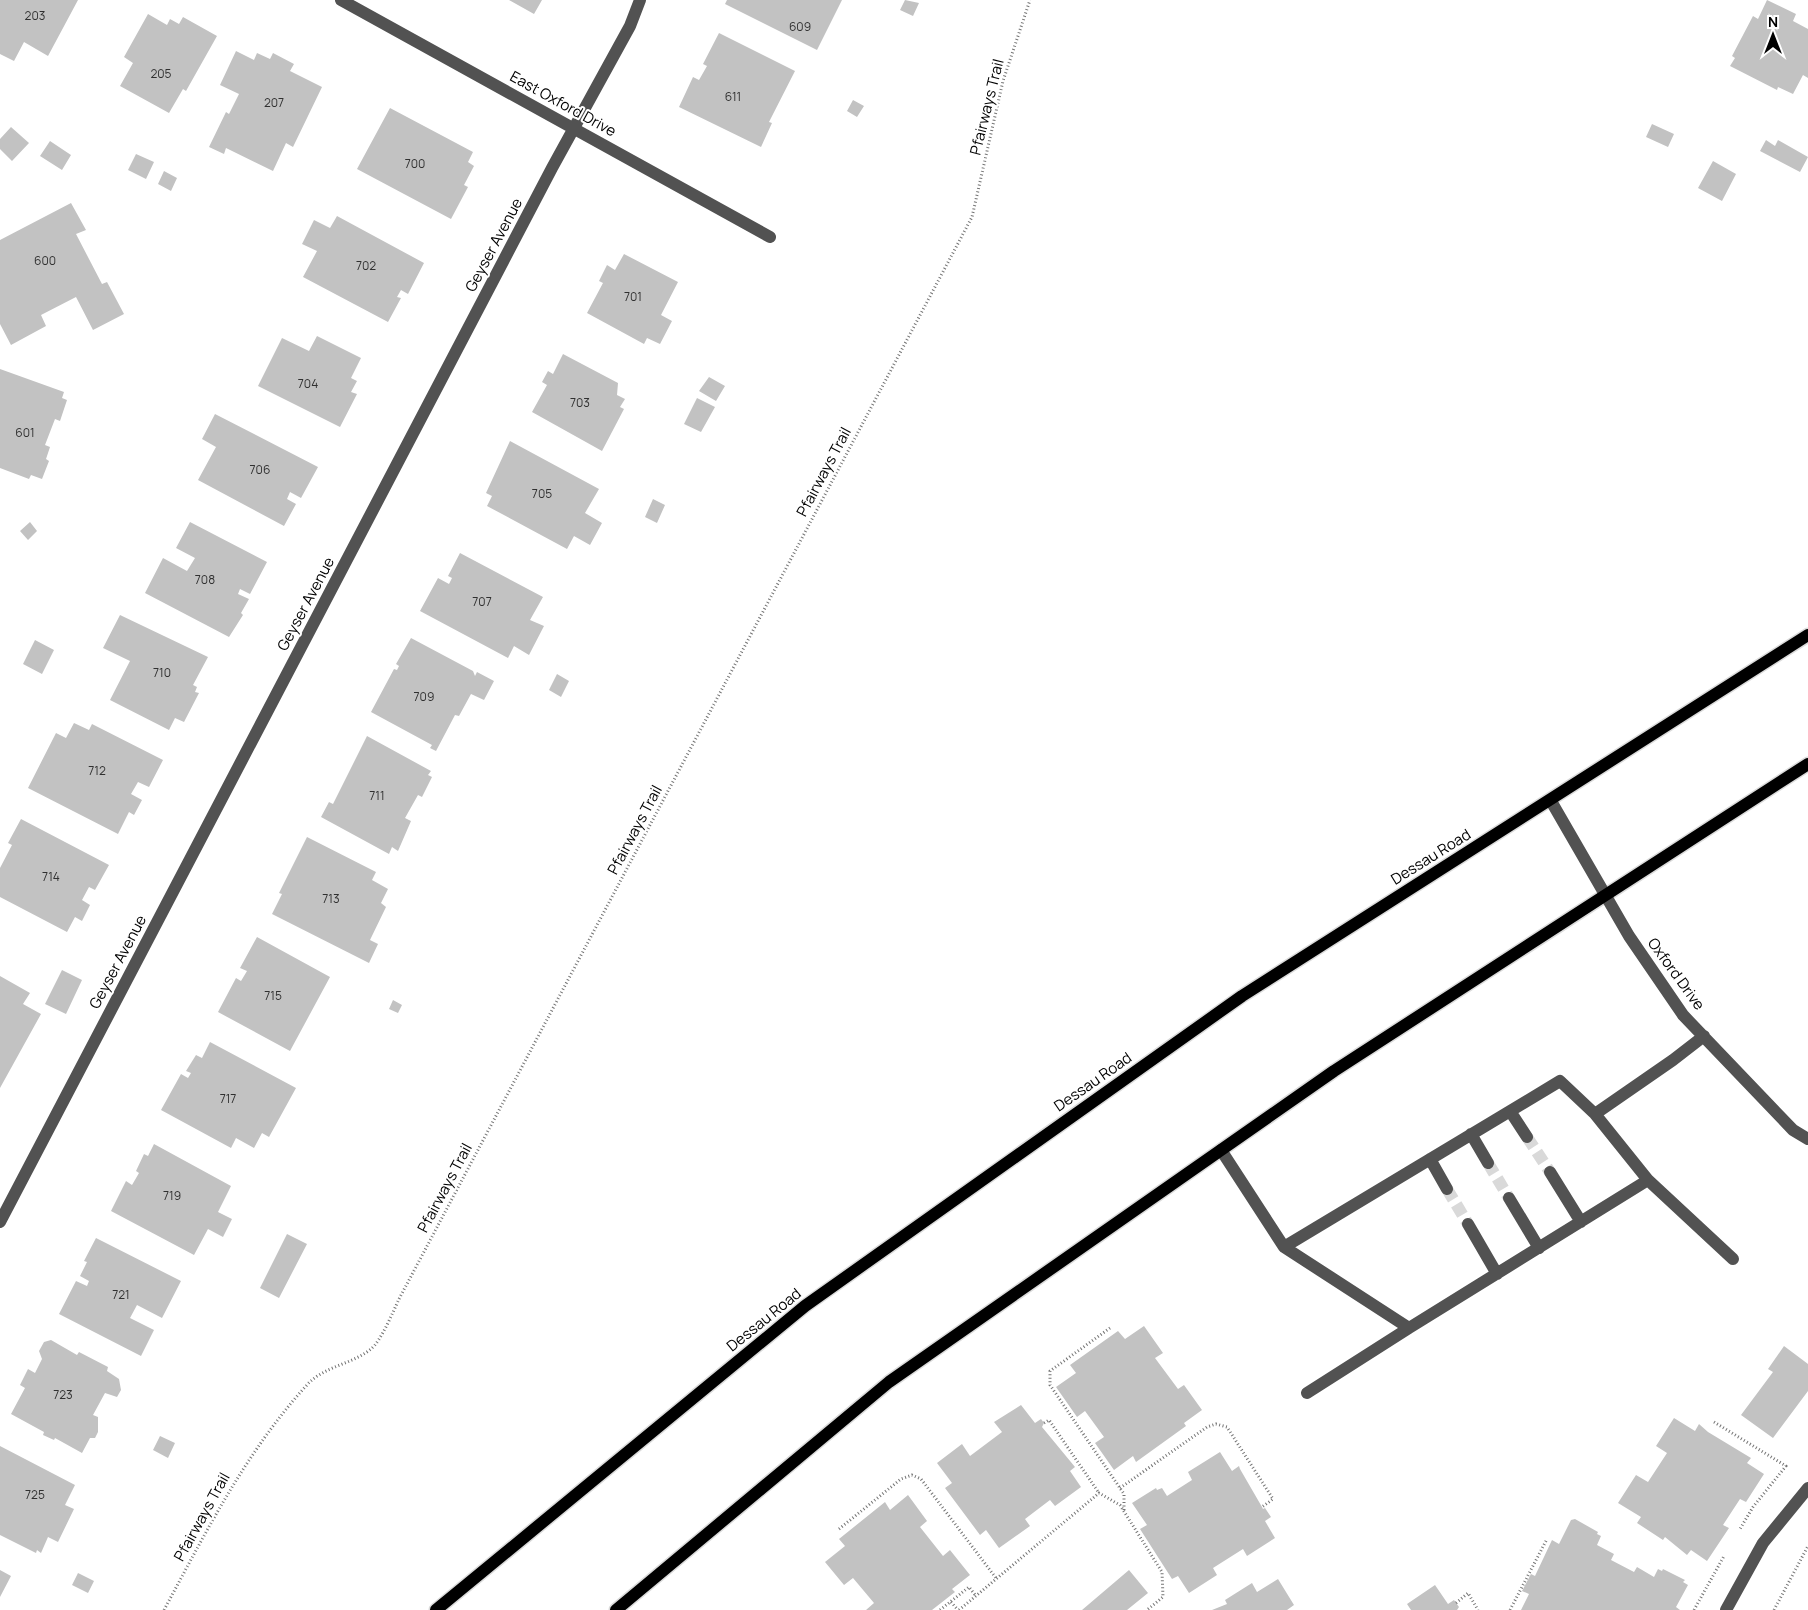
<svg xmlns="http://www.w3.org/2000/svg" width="1808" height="1610" font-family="Manrope,sans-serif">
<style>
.building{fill:#c2c2c2}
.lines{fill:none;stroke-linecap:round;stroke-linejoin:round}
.minor-tunnel{stroke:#d9d9d9;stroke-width:12;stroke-dasharray:12 6;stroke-linecap:butt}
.major-casing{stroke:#dbdbdb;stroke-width:15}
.path{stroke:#747474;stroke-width:3;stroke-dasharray:1 2.5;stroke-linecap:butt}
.minor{stroke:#525252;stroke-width:12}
.major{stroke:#000;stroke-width:12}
.labels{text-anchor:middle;stroke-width:4;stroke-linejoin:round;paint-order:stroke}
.number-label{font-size:12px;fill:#303030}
.street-label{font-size:15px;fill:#000;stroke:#fff}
</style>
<rect width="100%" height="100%" fill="#fff"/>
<path class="building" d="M0 0H78L48 56 24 42 14 61 0 54Z
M509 0H542L534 14Z
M727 0H842L817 50 725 4Z
M905 0 919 3 913 16 900 10Z
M1767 0 1796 14 1793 21 1808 29V78L1803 75 1793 94 1778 87 1777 90 1730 66 1735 58 1732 56 1753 16 1758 19Z
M148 14 167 25 170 19 179 24 183 17 217 36 186 91 183 89 169 113 120 86 133 63 124 57Z
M719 33 795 71 769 122 772 123 761 147 679 107 693 77 699 80 707 66 703 64Z
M236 51 254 60 257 53 270 59 273 53 294 64 290 71 322 87 293 147 286 143 273 171 226 148 224 154 209 147 226 112 229 114 239 94 220 85Z
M853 100 864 106 857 117 847 111Z
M390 108 473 152 468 162 474 166 464 185 468 187 451 219 357 169Z
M1652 124 1674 134 1668 147 1646 137Z
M11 127 29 143 12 161 0 149V139Z
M1766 140 1775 146 1778 140 1808 157 1800 172 1760 151Z
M50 141 71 155 62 170 40 156Z
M136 154 154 162 146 179 128 170Z
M1713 161 1736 174 1722 201 1698 188Z
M164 171 177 178 171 191 158 184Z
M71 203 86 230 76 234 102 284 107 282 124 314 93 330 76 297 41 315 46 326 11 345 0 324V240Z
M337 216 424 263 408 294 401 290 397 297 401 298 388 322 303 277 317 251 302 244 314 220 330 228Z
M624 254 678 282 661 315 672 321 660 344 647 338 644 344 587 313 603 283 599 281 607 265 615 270Z
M317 336 361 358 351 378 357 381 351 392 357 394 340 427 258 386 282 338 309 351Z
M563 354 618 383 617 395 625 399 620 407 624 409 602 451 532 412 547 385 542 382 548 371 553 374Z
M0 369 64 392 62 398 67 400 60 421 55 419 45 445 50 447 46 459 49 461 42 479 31 475 29 479 0 468Z
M709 377 725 386 716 401 699 391Z
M697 398 715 407 701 432 684 424Z
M215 414 318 467 301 498 290 492 287 499 296 504 284 526 198 480 216 447 202 439Z
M510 441 599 489 585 513 602 523 590 545 574 536 567 549 487 506 492 496 486 493Z
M653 499 665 505 657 523 645 517Z
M30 522 37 531 28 540 20 531Z
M190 522 267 562 250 594 240 589 238 594 249 599 241 613 243 615 229 637 145 593 163 558 187 571 195 558 176 548Z
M460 553 543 597 530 620 544 626 529 655 514 646 508 658 420 611 438 578 449 584 452 578 448 576Z
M120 615 208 657 193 685 197 687 195 692 199 693 184 722 175 718 169 730 110 700 130 661 103 648Z
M411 638 473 671 475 676 477 672 494 681 484 700 471 694 459 716 455 715 436 751 430 748 432 745 371 712 394 669 397 670 399 666 396 664Z
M35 640 54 650 42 674 23 664Z
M557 674 569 681 561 697 549 690Z
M74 723 89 730 92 724 163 760 149 787 138 782 131 794 142 800 134 815 129 812 118 834 28 788 56 733 66 738Z
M367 736 431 771 428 775 432 777 422 797 418 795 405 818 411 821 398 851 392 847 389 854 321 817 329 802 333 804Z
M21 819 109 865 95 890 89 887 82 900 90 905 82 921 75 917 67 932 0 897V868L12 845 8 843Z
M307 837 376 872 372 880 388 889 381 903 386 907 370 940 378 944 369 963 272 914 282 894 279 893Z
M257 937 330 977 290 1051 218 1012 236 978 241 981 247 971 240 968Z
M62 970 82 980 66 1014 45 1004Z
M0 976 30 993 23 1004 41 1014 0 1088Z
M393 1000 402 1005 398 1013 389 1009Z
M210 1042 296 1088 269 1137 262 1133 254 1148 236 1138 231 1148 161 1110 181 1074 188 1078 191 1073 186 1071 196 1055 202 1058Z
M154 1144 231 1186 218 1212 232 1219 223 1237 208 1229 194 1255 111 1211 126 1181 132 1185 139 1173 136 1171 144 1154 148 1156Z
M287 1234 307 1244 279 1298 260 1288Z
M96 1238 181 1281 162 1318 137 1305 130 1318 154 1330 141 1356 59 1314 76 1281 87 1286 89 1281 80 1276 87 1262 84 1261Z
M1144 1326 1163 1353 1155 1358 1178 1389 1184 1385 1202 1410 1184 1423 1186 1426 1136 1462 1133 1456 1114 1470 1095 1443 1104 1437 1085 1411 1077 1417 1056 1387 1076 1373 1070 1365 1118 1331 1125 1339Z
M51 1340 77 1355 79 1352 108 1367 107 1371 119 1379 121 1390 117 1397 105 1393 93 1415 98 1417V1432L95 1438H90L82 1453 55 1438 54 1440 43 1435 44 1432 11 1414 25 1388 20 1385 28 1369 35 1373 42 1359 39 1351 44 1342Z
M1784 1346 1808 1364V1391L1773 1438 1741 1415 1773 1372 1768 1369Z
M1021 1405 1035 1423 1041 1419 1044 1423 1042 1427 1075 1467 1070 1471 1081 1487 1055 1506 1050 1500 1025 1519 1030 1526 999 1548 986 1530 980 1535 945 1488 952 1483 937 1463 962 1444 970 1456 1002 1432 994 1422Z
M1674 1418 1695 1431 1699 1424 1708 1432 1751 1458 1747 1463 1764 1474 1746 1502 1740 1499 1723 1525 1729 1528 1707 1561 1691 1550 1687 1555 1665 1537 1663 1540 1637 1523 1641 1517 1618 1503 1636 1475 1648 1482 1667 1453 1656 1446Z
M160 1436 175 1443 168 1458 153 1450Z
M0 1446 75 1485 65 1505 74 1509 58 1542 48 1537 41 1553 37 1550 36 1553 0 1535Z
M1220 1452 1232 1471 1239 1466 1240 1469 1262 1507 1263 1509 1265 1508 1271 1517 1265 1521 1275 1538 1247 1556 1243 1549 1213 1568 1217 1575 1189 1593 1178 1576 1172 1579 1140 1529 1147 1525 1132 1503 1156 1488 1157 1490 1162 1488 1167 1496 1192 1480 1188 1472Z
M908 1495 927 1521 920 1527 943 1556 950 1550 970 1575 952 1589 955 1592 932 1610H866L874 1603 853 1578 844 1585 825 1562 845 1546 839 1539 885 1502 890 1510Z
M1575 1519 1598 1532 1597 1534 1601 1536 1597 1545 1614 1554 1611 1560 1634 1572 1637 1567 1654 1577 1658 1569 1662 1571 1663 1569 1685 1580 1683 1582 1688 1585 1676 1607 1680 1610H1521L1529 1594 1522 1591 1531 1574 1535 1576 1552 1540 1559 1544 1571 1520Z
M0 1570 11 1576 0 1597Z
M1129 1570 1148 1593 1127 1610H1082Z
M78 1573 94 1581 88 1593 72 1585Z
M1278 1579 1294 1605 1287 1610H1212L1227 1604 1225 1600 1252 1583 1257 1592Z
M1435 1585 1448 1604 1454 1600 1459 1607 1457 1610H1411L1407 1604Z"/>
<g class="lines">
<path class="minor-tunnel" d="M1527 1137 1550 1172
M1488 1163 1509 1198
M1447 1189 1468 1224"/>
<defs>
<path id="major" d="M436 1610 805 1306 1242 996 1808 635
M616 1610 889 1382 1334 1071 1808 764"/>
</defs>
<use href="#major" class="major-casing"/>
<path class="path" d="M1110 1328 1050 1371V1385L1124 1494V1512
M1714 1422 1786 1466 1753 1507 1740 1529
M1044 1423 1049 1420 1099 1493
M1120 1488 1207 1427 1216 1424 1227 1427 1273 1499 1262 1507
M839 1529 901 1479 912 1475 921 1479 996 1578
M951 1602 958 1610
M1456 1603 1468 1593 1478 1610
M164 1610C206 1532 246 1452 306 1386 323 1366 351 1365 371 1349 381 1341 393 1312 399 1299L972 217 1003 81 1030 0
M940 1610 969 1587 976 1596
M959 1610 1099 1493 1120 1505 1162 1572 1163 1597 1147 1610
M1510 1610 1547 1539
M1694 1610 1724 1556
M1774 1610 1808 1546"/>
<path class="minor" d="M341 0 770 237
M1551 801 1629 936 1683 1015 1793 1130 1808 1139
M1510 1111 1527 1137
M1471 1134 1488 1163
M1221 1150 1284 1247 1560 1081 1595 1114 1673 1060 1704 1036
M1430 1159 1447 1189
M1550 1172 1581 1222
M1648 1180 1733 1259
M1509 1198 1539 1248
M0 1222 552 168 630 26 640 0
M1468 1224 1497 1274
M1284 1247 1409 1328 1648 1180 1595 1114
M1307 1393 1409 1328
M1726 1610 1763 1543 1808 1488"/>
<use href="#major" class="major"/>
</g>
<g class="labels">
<g class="number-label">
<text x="35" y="20">203</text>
<text x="800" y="31">609</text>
<text x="161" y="78">205</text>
<text x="733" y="101">611</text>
<text x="274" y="107">207</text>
<text x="415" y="168">700</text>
<text x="45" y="265">600</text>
<text x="366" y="270">702</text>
<text x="633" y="301">701</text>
<text x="308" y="388">704</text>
<text x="580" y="407">703</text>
<text x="25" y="437">601</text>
<text x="260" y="474">706</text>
<text x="542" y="498">705</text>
<text x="205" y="584">708</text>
<text x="482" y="606">707</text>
<text x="162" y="677">710</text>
<text x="424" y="701">709</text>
<text x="97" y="775">712</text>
<text x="377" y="800">711</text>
<text x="51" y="881">714</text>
<text x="331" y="903">713</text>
<text x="273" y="1000">715</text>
<text x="228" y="1103">717</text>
<text x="172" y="1200">719</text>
<text x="121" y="1299">721</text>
<text x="63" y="1399">723</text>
<text x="35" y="1499">725</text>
</g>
<g class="street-label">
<text transform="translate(563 104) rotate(29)" y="5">East Oxford Drive</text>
<text transform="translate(987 107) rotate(-76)" y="5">Pfairways Trail</text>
<text transform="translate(494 245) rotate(-62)" y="5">Geyser Avenue</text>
<text transform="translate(824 472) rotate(-62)" y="5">Pfairways Trail</text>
<text transform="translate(306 604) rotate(-62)" y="5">Geyser Avenue</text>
<text transform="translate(635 830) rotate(-62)" y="5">Pfairways Trail</text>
<text transform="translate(1431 857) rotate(-32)" y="5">Dessau Road</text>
<text transform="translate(118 962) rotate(-62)" y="5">Geyser Avenue</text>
<text transform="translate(1676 974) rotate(54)" y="5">Oxford Drive</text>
<text transform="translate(1093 1082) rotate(-35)" y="5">Dessau Road</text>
<text transform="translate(445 1188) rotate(-62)" y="5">Pfairways Trail</text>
<text transform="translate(764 1320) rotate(-39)" y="5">Dessau Road</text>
<text transform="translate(202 1517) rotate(-61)" y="5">Pfairways Trail</text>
</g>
</g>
<g transform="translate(1773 35)" stroke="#ffffff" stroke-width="4" paint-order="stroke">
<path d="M0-4L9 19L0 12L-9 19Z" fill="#000000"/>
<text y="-8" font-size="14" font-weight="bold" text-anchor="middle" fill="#000000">N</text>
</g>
</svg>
